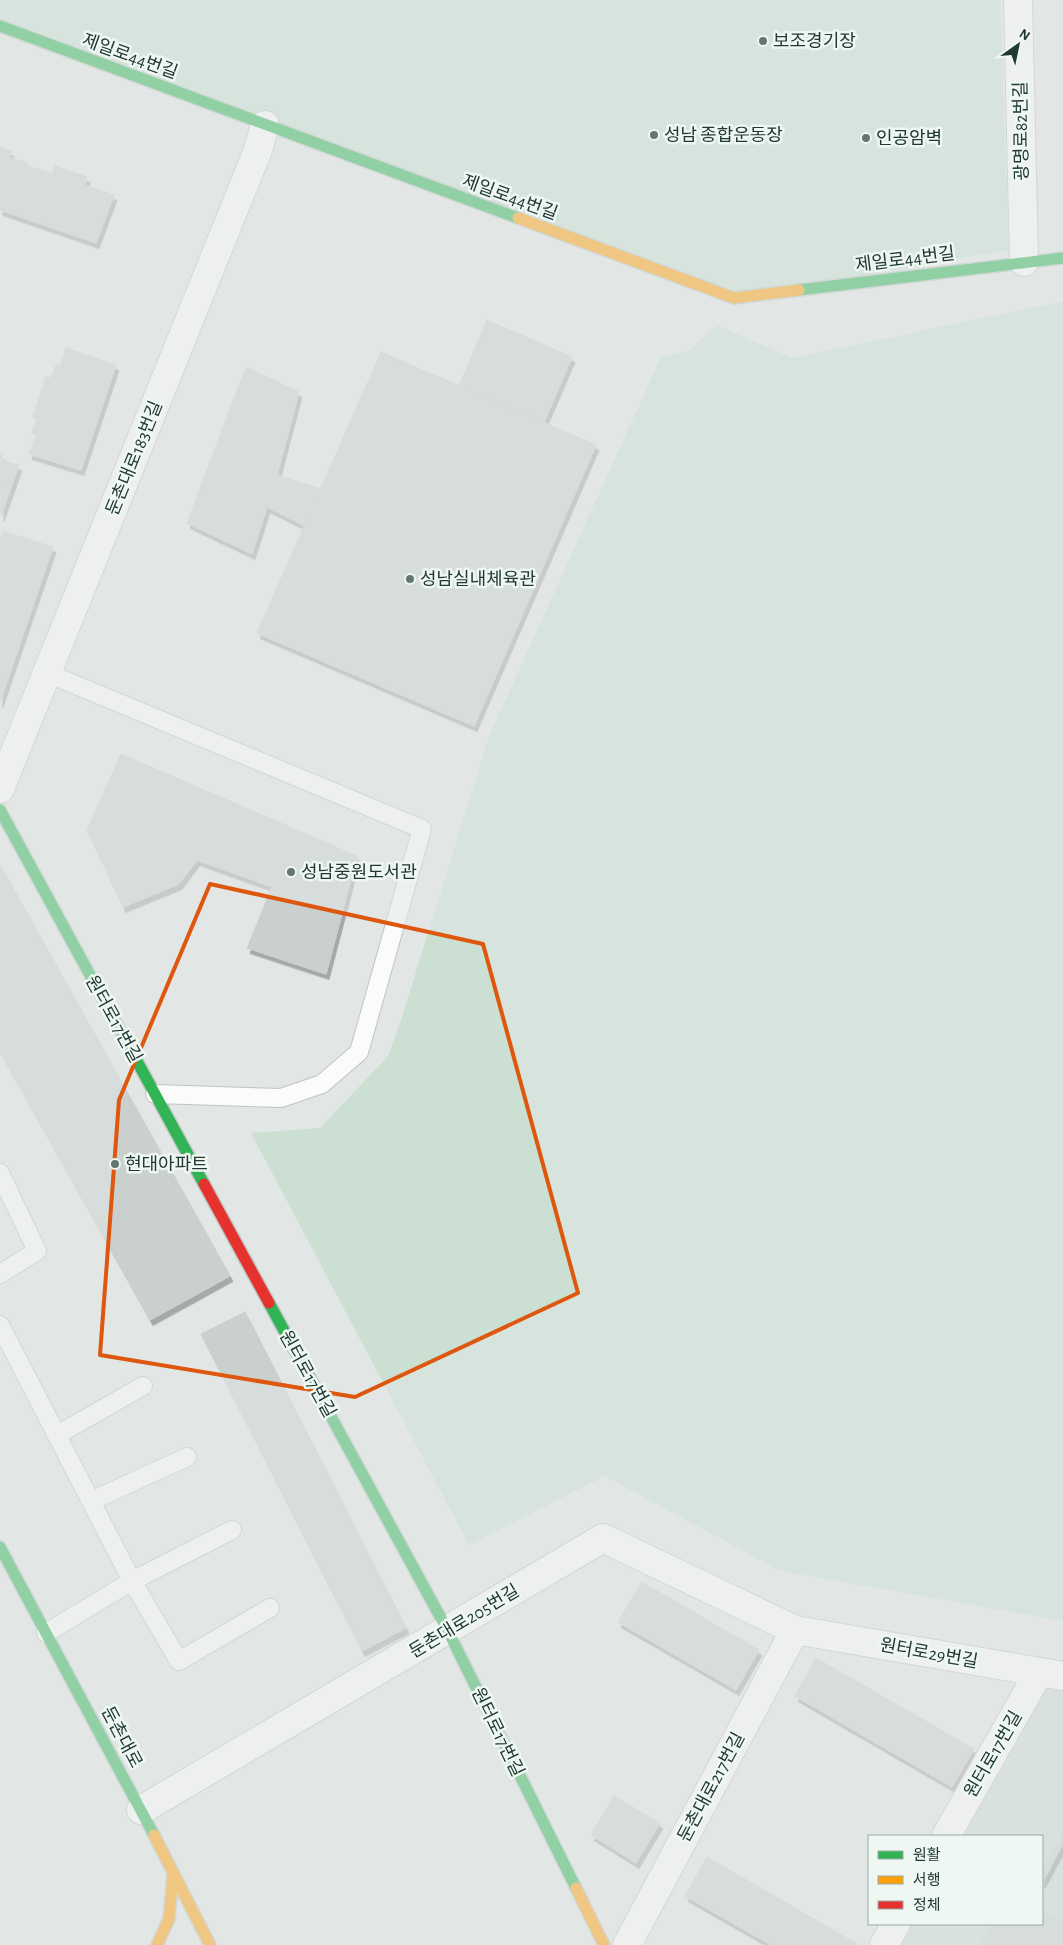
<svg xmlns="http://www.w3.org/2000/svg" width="1063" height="1945" font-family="'Alegreya Sans','Noto Sans KR',sans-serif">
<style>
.built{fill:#cfd9d5}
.green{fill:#cbe0d2}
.building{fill:#cad0ce;stroke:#cad0ce;filter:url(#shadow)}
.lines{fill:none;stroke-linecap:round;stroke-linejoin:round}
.lane-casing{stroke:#bfc4c2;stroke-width:20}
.street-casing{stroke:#bfc4c2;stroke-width:30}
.fast-casing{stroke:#bdc5c2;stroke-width:14}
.slow-casing{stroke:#bdc5c2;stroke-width:14}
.jam-casing{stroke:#bdc5c2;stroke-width:14}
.lane{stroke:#fbfbfb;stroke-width:18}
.street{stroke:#fbfbfb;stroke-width:28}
.fast{stroke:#30b455;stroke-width:11}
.slow{stroke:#ff9f0a;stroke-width:11}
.jam{stroke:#e5322d;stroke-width:11}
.marked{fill:none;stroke:#de570e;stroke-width:4;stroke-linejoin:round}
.poi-dot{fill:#647671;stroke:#eff7f3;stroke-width:2}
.labels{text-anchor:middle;stroke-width:5;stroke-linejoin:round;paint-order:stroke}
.poi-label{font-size:18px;fill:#203933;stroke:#eff7f3;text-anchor:start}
.street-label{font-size:18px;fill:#203933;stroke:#eff7f3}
</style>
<defs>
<filter id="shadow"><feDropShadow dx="3" dy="5.5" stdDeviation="0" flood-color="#0004"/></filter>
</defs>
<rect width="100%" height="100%" fill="#e2e7e5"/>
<path class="built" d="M1039 1672 1063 1676V1945H884L896 1924H1042V1836H946Z"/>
<path class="green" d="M0 0H1000L1009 250 734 298 0 20Z
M1063 301V1621L780 1571 605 1476 469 1545 251 1133 320 1128 388 1056 402 1017 489 736 661 357 689 350 717 325 792 358Z"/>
<path class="building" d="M0 147 11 151 9 157 27 163 26 165 52 174 55 166 87 177 85 185 114 195 96 243 0 210Z
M487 320 572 357 544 422 459 386Z
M66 348 116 365 81 470 29 454 36 435 32 433 37 419 33 417 46 377 51 378 56 365 60 366Z
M381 352 596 445 474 726 257 633Z
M246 367 299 392 277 475 321 489 305 526 267 507 252 554 187 523Z
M0 454 2 455 0 460 19 465 1 516Z
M3 531 53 547 0 702V541Z
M121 754 357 856 326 974 247 948 272 887 197 860 179 884 123 907 87 830Z
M0 865 230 1276 150 1320 0 1052Z
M245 1312 406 1628 362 1651 201 1334Z
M642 1582 759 1650 736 1690 618 1622Z
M816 1658 974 1749 952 1787 795 1696Z
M614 1796 660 1823 636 1863 591 1835Z
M1063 1832V1844L1042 1883V1871Z
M707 1857 859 1945H771L685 1896Z
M1042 1911 1063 1923V1945H979L991 1924H1042Z"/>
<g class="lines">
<defs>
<path id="lane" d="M47 673 422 829 359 1052 322 1084 281 1098 155 1094
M0 1173 37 1251 0 1274
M0 1325 132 1581 46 1633
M57 1435 143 1386
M91 1501 187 1457
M232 1530 132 1581 179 1661 270 1608"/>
<path id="street" d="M1018 0 1024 262
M0 789 258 150 265 125
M141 1810 603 1538 795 1630 1063 1676
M946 1836 1039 1672
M627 1945 795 1630
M884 1945 896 1924"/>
<path id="fast" d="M0 26 518 218
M799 290 1063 258
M0 810 204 1184
M269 1303 448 1631 576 1888
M0 1547 154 1835"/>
<path id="slow" d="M518 218 734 298 799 290
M154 1835 210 1945
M576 1888 604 1945
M157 1945 169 1919 173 1874"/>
<path id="jam" d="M204 1184 269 1303"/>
</defs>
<use href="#lane" class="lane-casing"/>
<use href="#street" class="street-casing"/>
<use href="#fast" class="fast-casing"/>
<use href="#slow" class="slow-casing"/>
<use href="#jam" class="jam-casing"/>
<use href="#lane" class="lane"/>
<use href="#street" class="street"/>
<use href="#fast" class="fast"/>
<use href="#slow" class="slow"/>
<use href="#jam" class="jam"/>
</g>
<path d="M0 0H1063V1945H0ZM210 884 483 944 578 1293 355 1397 100 1355 119 1100Z" fill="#e2e7e5" fill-opacity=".55" fill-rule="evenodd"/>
<path class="marked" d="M210 884 483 944 578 1293 355 1397 100 1355 119 1100Z"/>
<g class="poi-dot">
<circle cx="763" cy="41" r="5"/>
<circle cx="654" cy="135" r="5"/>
<circle cx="866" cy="138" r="5"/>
<circle cx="410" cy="579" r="5"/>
<circle cx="291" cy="872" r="5"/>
<circle cx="115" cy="1164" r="5"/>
</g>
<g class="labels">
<g class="poi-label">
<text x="773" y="47">보조경기장</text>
<text x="664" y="141">성남 종합운동장</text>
<text x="876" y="144">인공암벽</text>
<text x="420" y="585">성남실내체육관</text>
<text x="301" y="878">성남중원도서관</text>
<text x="125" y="1170">현대아파트</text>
</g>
<g class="street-label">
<text transform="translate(130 56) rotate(20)" y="6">제일로44번길</text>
<text transform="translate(1021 131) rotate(-91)" y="6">광명로82번길</text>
<text transform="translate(510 197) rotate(20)" y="6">제일로44번길</text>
<text transform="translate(905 259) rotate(-7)" y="6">제일로44번길</text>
<text transform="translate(134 458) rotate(-68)" y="6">둔촌대로183번길</text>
<text transform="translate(114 1019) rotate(61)" y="6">원터로17번길</text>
<text transform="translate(308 1374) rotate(61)" y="6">원터로17번길</text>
<text transform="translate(464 1621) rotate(-31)" y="6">둔촌대로205번길</text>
<text transform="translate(929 1653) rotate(10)" y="6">원터로29번길</text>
<text transform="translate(498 1732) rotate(64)" y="6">원터로17번길</text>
<text transform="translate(122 1737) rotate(62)" y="6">둔촌대로</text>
<text transform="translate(993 1754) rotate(-60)" y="6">원터로17번길</text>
<text transform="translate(711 1787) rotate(-62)" y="6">둔촌대로217번길</text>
</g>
</g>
<rect x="868" y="1835" width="175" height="90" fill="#eff7f3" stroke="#9caba6"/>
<rect x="878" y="1851" width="25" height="8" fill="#30b455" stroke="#9caba6"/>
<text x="913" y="1860" font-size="15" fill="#203933">원활</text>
<rect x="878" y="1876" width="25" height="8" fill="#ff9f0a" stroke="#9caba6"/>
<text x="913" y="1885" font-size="15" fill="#203933">서행</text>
<rect x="878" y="1901" width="25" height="8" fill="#e5322d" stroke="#9caba6"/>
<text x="913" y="1910" font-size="15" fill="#203933">정체</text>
<g transform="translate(1018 45) rotate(33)" stroke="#eff7f3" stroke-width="4" paint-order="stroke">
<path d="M0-4L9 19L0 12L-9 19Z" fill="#203933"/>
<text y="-8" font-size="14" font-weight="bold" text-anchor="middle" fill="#203933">N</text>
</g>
</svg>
